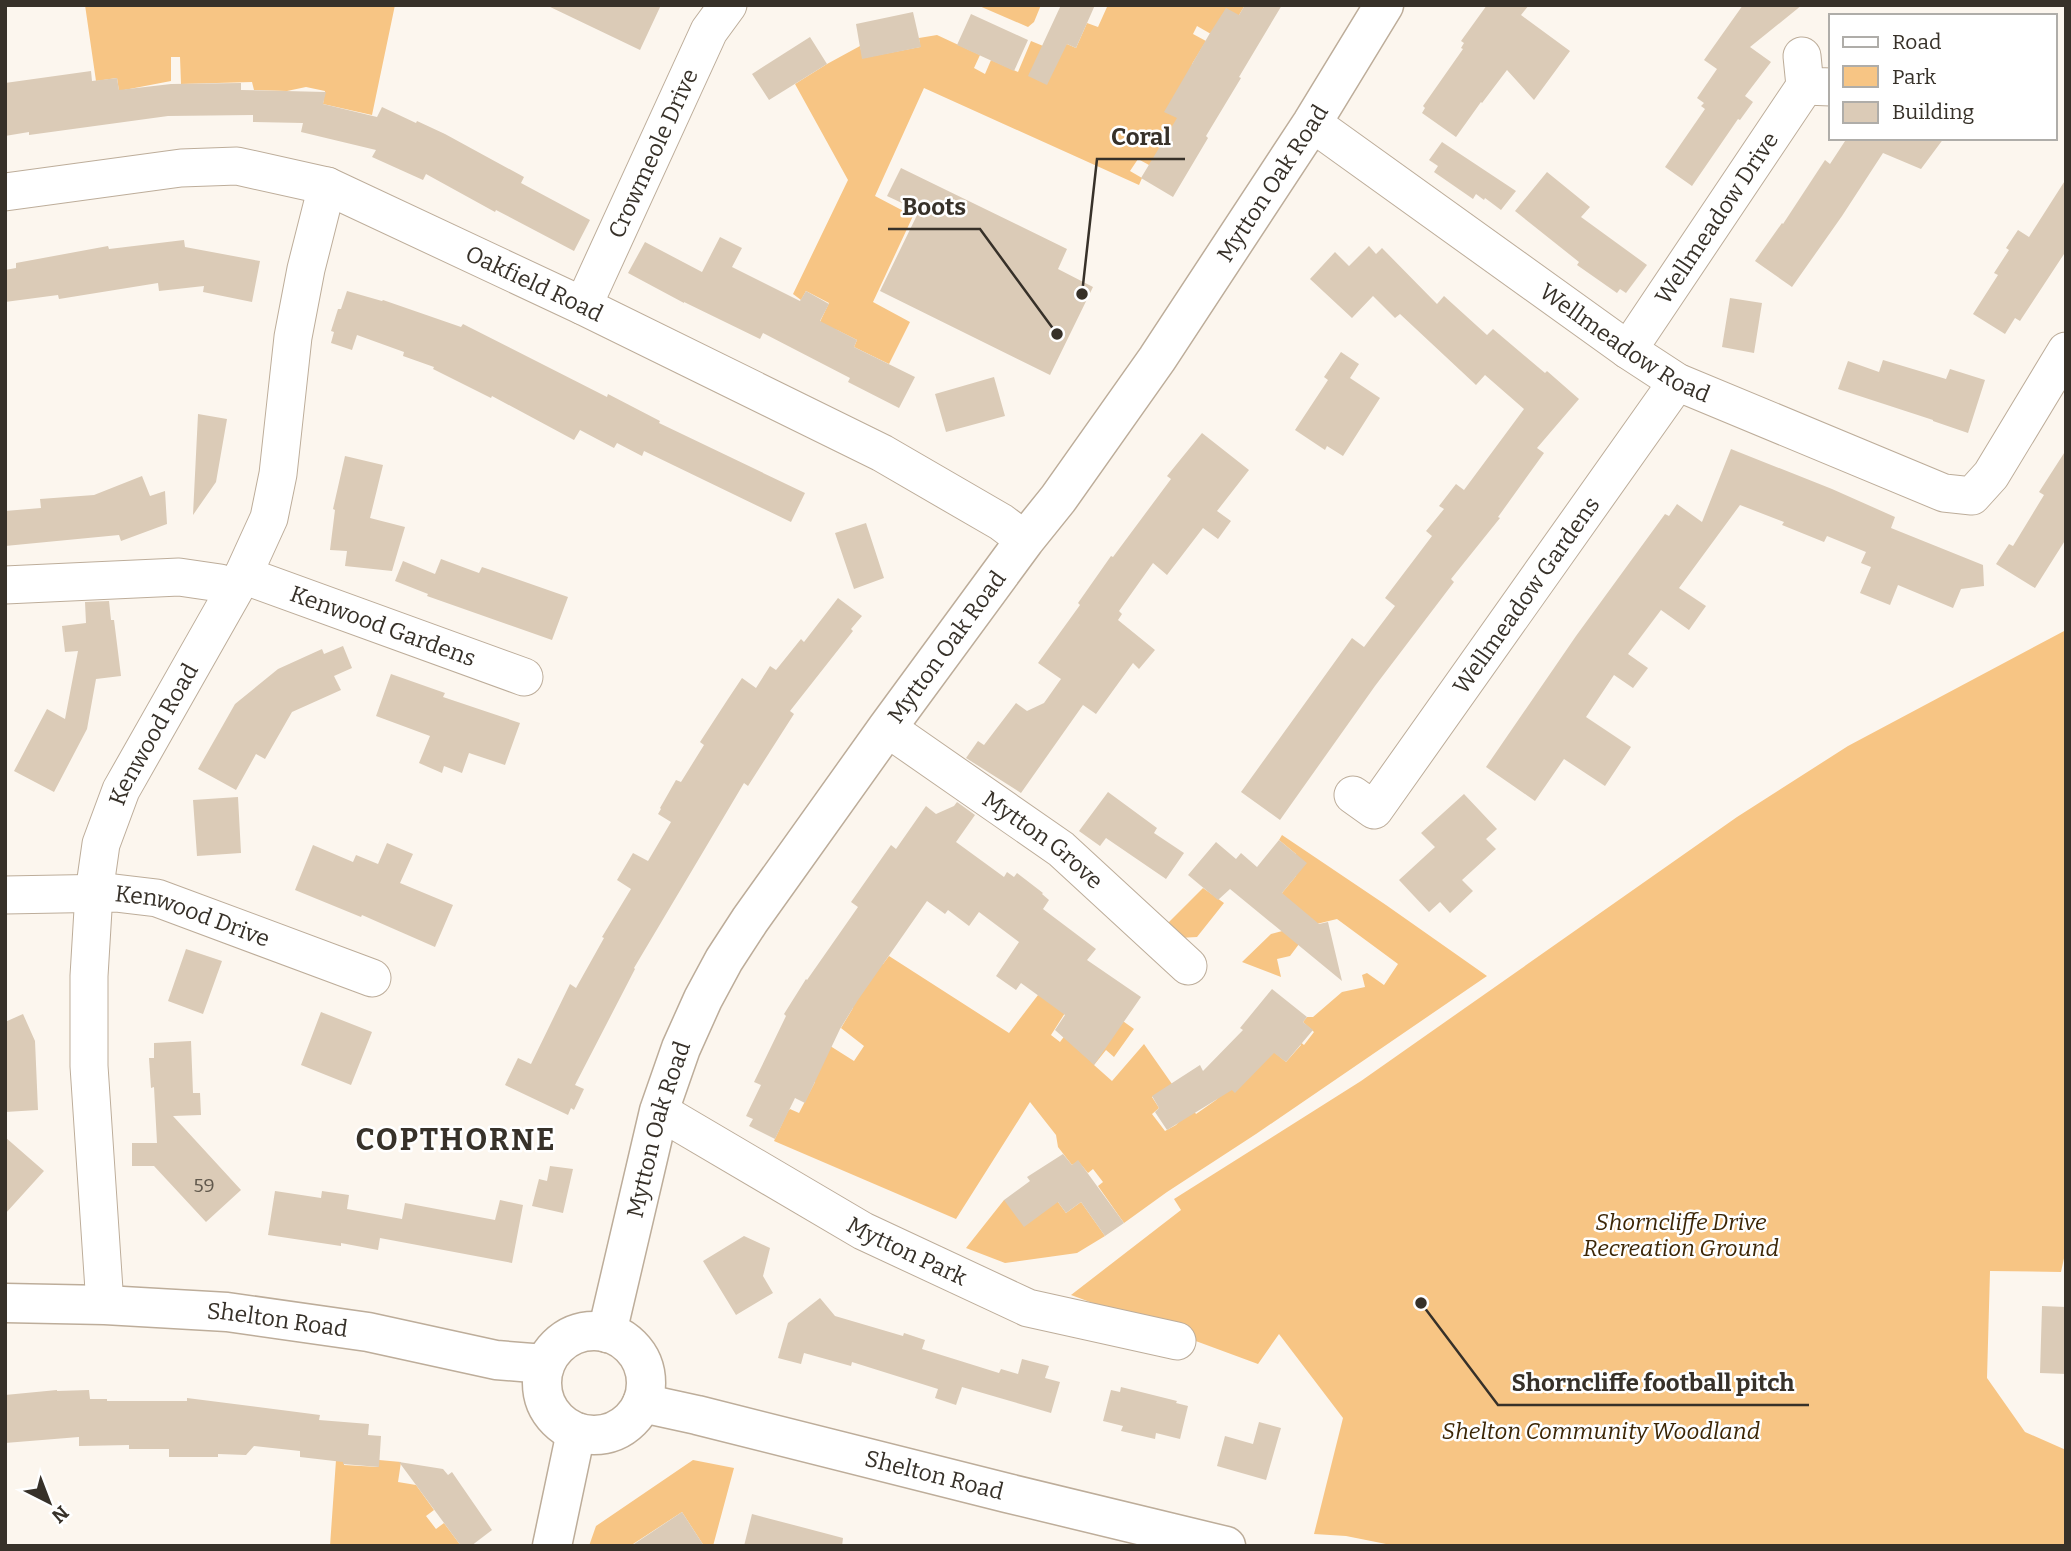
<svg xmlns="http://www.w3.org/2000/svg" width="2071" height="1551" font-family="Bitter,serif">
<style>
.green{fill:#f7c584}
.building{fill:#dbcbb7}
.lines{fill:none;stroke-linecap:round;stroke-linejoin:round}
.minor-casing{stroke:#bdad9a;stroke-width:39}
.major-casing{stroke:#bdad9a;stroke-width:41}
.minor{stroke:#fff;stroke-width:37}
.major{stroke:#fff;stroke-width:38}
.labels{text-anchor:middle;stroke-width:5;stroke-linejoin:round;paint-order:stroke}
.number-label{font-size:19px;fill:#60584c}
.street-label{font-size:23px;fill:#373129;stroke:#fff}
.park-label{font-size:23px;font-style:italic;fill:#3c2606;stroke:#fff}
.district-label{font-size:30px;font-weight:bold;letter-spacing:2px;fill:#373129;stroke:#fff}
.leader{fill:none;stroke:#373129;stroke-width:2.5}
.callout-dot{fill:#373129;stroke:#fff;stroke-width:2.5}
.callout-label{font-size:24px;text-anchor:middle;font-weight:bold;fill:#373129;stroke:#fff;stroke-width:5;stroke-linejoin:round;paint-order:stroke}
</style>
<rect width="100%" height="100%" fill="#fcf6ee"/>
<path class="green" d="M85 5H395L372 115 323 104 325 91 306 87 287 91 254 90 252 82 181 84 180 57H171V81L119 91 117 78 96 81Z
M977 5H1041L1034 22 1028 27Z
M1105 5H1245L1239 15 1218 38 1197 26 1193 34 1206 41 1192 64 1198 105 1149 165 1138 159 1130 171 1142 178 1139 185 924 88 875 196 913 216 873 302 910 322 889 364 854 347 857 340 837 330 818 326 829 303 806 291 801 300 793 294 848 180 795 84 827 64 860 46 863 58 920 47 919 38 937 35 980 55 974 68 985 74 991 60 1018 72 1031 41 1053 50 1067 44 1076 48 1087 23 1098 27 1107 7Z
M2066 630V1249L2061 1272 1990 1271 1987 1378 2025 1432 2066 1450V1546H1396L1346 1536 1314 1534 1343 1418 1279 1334 1258 1364 1071 1295 1181 1210 1174 1199 1361 1081 1737 817 1848 746Z
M1282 835 1386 905 1487 976 1256 1134 1167 1192 1124 1223 1098 1186 1103 1182 1093 1169 1088 1173 1078 1161 1072 1165 1058 1147 1056 1135 1030 1102 956 1219 774 1141 788 1111 790 1109 799 1113 815 1082 816 1037 854 1061 864 1046 841 1028 853 1008 810 982 883 964 889 956 1009 1033 1038 995 1072 1002 1051 1035 1060 1042 1074 1023 1120 1019 1134 1029 1114 1057 1106 1050 1094 1065 1112 1081 1144 1044 1172 1084 1152 1097 1159 1108 1152 1114 1165 1131 1176 1125 1192 1108 1196 1114 1216 1100 1228 1086 1235 1092 1263 1043 1286 1062 1301 1045 1291 1037 1292 1035 1304 1045 1314 1032 1303 1022 1307 1017H1313L1342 992 1365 987 1362 975 1367 973 1384 985 1398 964 1337 919 1296 929 1299 944 1290 956 1277 959 1281 977 1242 962 1271 934 1286 930 1282 893 1296 876 1285 867 1296 854 1279 840Z
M1203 888 1224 903 1197 937 1179 938 1166 925Z
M1004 1200 1058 1202 1066 1213 1081 1202 1105 1236 1077 1253 1005 1263 966 1248Z
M336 1460H344V1465L378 1467 379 1460 401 1462 398 1482 416 1485 434 1510 426 1516 436 1529 444 1523 461 1546H330Z
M693 1460 734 1468 713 1546H704L682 1512 630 1546H589L596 1526Z"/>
<path class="building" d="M546 5H661L640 50Z
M1061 5H1095L1076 48 1067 44 1047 85 1028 76Z
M1245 5H1282L1239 77 1241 78 1206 136 1208 138 1173 197 1141 178 1177 118 1164 112 1210 33 1226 8 1239 15Z
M1487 5H1529L1521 15 1570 51 1534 100 1507 70 1482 103 1481 102 1456 137 1422 113 1425 108 1423 106 1463 49 1461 48 1464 43 1461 41Z
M1743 5H1802L1750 47 1771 62 1745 96 1753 102 1740 120 1738 119 1692 186 1665 167 1705 109 1701 106 1704 103 1697 98 1717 69 1704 60Z
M913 12 921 47 862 59 856 24Z
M971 14 1028 40 1014 71 957 45Z
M810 37 827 64 769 100 752 74Z
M91 71 92 81 117 78 119 90 171 84 241 83V90L326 92 323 104 377 117 382 107 416 123 417 121 445 134 524 177 521 183 590 220 574 251 496 210 495 212 426 174 423 180 372 157 376 150 301 132 303 123 253 122V115L168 116 29 135V132L5 136V83Z
M1847 138H1944L1921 169 1883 153 1842 216 1792 287 1755 261 1782 223 1783 224 1825 160 1830 164Z
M1442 142 1516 191 1501 210 1485 198 1484 200 1476 194 1473 199 1434 172 1438 166 1429 160Z
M901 168 1067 249 1058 269 1093 287 1050 375 880 291 919 211 887 196Z
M1547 172 1590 207 1581 217 1647 265 1626 293 1620 289 1617 293 1577 265 1579 262 1515 211Z
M2066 179V251L2020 321 2015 318 2005 334 1973 314 1998 275 1994 273 2009 250 2006 248 2018 230 2029 237Z
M720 237 742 248 732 267 800 301 806 291 829 304 820 321 857 340 854 347 915 377 899 408 848 382 850 378 763 333 760 339 684 302V303L628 273 645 242 702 272Z
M184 240 185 247 260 261 252 302 203 292 204 286 159 291 158 283 59 299 58 295 5 302V270L16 268V263L108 246 109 249Z
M1369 246 1376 254 1382 248 1437 304 1444 296 1487 335 1493 329 1545 373 1547 371 1579 399 1537 448 1544 453 1498 517 1500 518 1451 579 1454 582 1375 686 1280 820 1241 792 1352 638 1364 647 1395 606 1385 598 1432 536 1426 531 1444 509 1439 506 1456 484 1464 490 1524 409 1485 375 1476 385 1400 314 1395 318 1373 296 1352 318 1310 279 1335 252 1349 266Z
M347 291 382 301 383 300 461 327 463 324 607 397 608 394 660 421 659 423 805 493 791 522 644 451 642 456 617 443 614 448 580 430 574 440 492 396 491 398 433 369 434 367 403 356 404 352 357 335 352 350 331 343 334 332 331 331 338 309H341Z
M1730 298 1762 303 1754 353 1722 347Z
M1341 352 1359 364 1350 378 1380 398 1343 456 1327 446 1325 450 1295 430 1328 380 1324 377Z
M1883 360 1946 379 1950 369 1985 380 1968 433 1933 421V420L1838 389 1848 361 1879 372Z
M994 377 1005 416 946 432 935 394Z
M198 414 227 419 216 482 193 515Z
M1202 433 1249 470 1217 511 1231 521 1218 539 1203 528 1167 575 1153 563 1119 611 1122 614 1118 620 1155 650 1139 669 1133 663 1096 714 1083 705 1021 793 966 758 978 741 984 745 1016 703 1027 711 1044 703 1061 679 1038 663 1080 605 1078 603 1111 556 1113 557 1171 479 1167 476Z
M1731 449 1832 489 1895 517 1891 528 1983 565 1984 586 1961 589 1953 608 1898 585 1890 605 1860 593 1871 567 1861 563 1866 552 1827 536 1824 542 1782 525 1784 522 1740 505 1679 588 1706 606 1689 630 1661 610 1628 654 1648 668 1633 688 1614 675 1586 717 1631 747 1605 786 1564 759 1535 801 1486 767 1576 636 1665 514 1669 516 1677 504 1702 522Z
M2066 450V539L2035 588 1996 564 2009 544 2013 546 2044 495 2039 492Z
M345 456 383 465 370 518 405 527 392 571 345 566 347 551 330 550 335 510 333 509Z
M142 476 150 496 165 491 167 524 121 541 119 535 5 546V511L41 508 40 499 94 495Z
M866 523 884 578 854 589 835 533Z
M441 559 479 573 482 567 491 570 568 597 552 640 427 596 428 594 395 581 403 561 435 574Z
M838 598 862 616 851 629 853 631 790 711 794 714 748 786 744 783 634 968 635 969 575 1085 584 1089 574 1110 571 1108 568 1115 505 1085 518 1058 531 1064 570 984 576 988 604 938 602 937 631 889 617 880 633 853 648 861 671 822 658 814 661 809 660 808 676 780 681 782 704 745 700 742 728 699 742 678 756 688 770 666 776 670 801 639 804 642Z
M109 601 111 620H114L121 676 96 679 87 729 54 792 14 771 47 709 65 719 78 651 65 652 62 626 86 623 85 602Z
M343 646 352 668 334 676 341 690 292 712 265 759 256 754 236 790 198 769 235 704 278 669 322 649 324 654Z
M391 674 445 693 443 697 520 723 505 765 469 753 462 773 444 766 442 773 419 763 430 736 376 716Z
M1108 792 1157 828 1154 833 1184 853 1166 879 1106 838 1100 846 1079 831Z
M1464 794 1497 829 1486 839 1496 849 1462 880 1473 891 1450 913 1440 902 1429 912 1399 880 1435 847 1421 833Z
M238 797 241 853 197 856 193 800Z
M957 802 975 815 956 842 1004 877 1007 872 1014 877 1017 873 1043 893 1042 894 1049 900 1043 909 1096 949 1087 960 1141 997 1094 1065 1055 1030 1065 1015 1021 983 1016 990 996 976 1019 942 979 912 969 926 948 910 945 914 927 901 858 1000 840 1029 805 1103 795 1098 775 1139 749 1126 753 1119 746 1116 761 1085 754 1082 786 1016 784 1014 806 979 807 980 858 907 851 902 891 845 896 849 926 806 936 814 954 806Z
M1279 840 1307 863 1282 893 1319 924 1328 922 1342 981 1230 889 1218 900 1188 875 1216 842 1236 859 1241 853 1257 867Z
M387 843 413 854 400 883 453 905 435 947 362 915 361 917 295 890 313 845 353 862 356 855 378 864Z
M186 949 222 961 203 1014 168 1001Z
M1272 989 1307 1017 1303 1022 1313 1030 1286 1062 1274 1053 1235 1093 1232 1090 1167 1130 1155 1112 1159 1108 1152 1096 1200 1065 1203 1071 1243 1030 1240 1028Z
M321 1012 372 1032 351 1085 301 1065Z
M23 1014 35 1041 38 1110 5 1112V1022Z
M191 1041 193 1093H200L201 1115 173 1116 241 1190 206 1222 154 1166H132V1143H157L154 1087 151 1088 149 1058H154V1043Z
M5 1137 44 1171 5 1214Z
M1063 1154 1072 1165 1078 1160 1124 1223 1105 1236 1081 1202 1066 1213 1058 1202 1024 1227 1004 1200 1030 1181 1027 1177Z
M550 1166 573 1169 563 1213 532 1206 539 1179 547 1181Z
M275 1191 321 1198 322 1191 349 1195 347 1209 402 1219 405 1203 495 1220 500 1200 523 1205 512 1263 380 1238 378 1250 341 1243V1246L268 1235Z
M744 1236 770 1248 763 1276 773 1293 736 1315 703 1261Z
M820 1298 835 1316 903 1336 904 1333 925 1340 922 1349 999 1373 1001 1369 1018 1374 1022 1359 1049 1366 1045 1378 1060 1382 1051 1413 962 1387 956 1405 935 1398 938 1389 852 1362 851 1366 804 1353 801 1364 778 1358 788 1323Z
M2042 1306 2066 1307V1374L2040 1373Z
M1121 1387 1177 1401 1176 1403 1188 1406 1180 1439 1156 1433 1155 1439 1121 1431 1123 1426 1103 1421 1111 1390 1120 1392Z
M57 1390V1391L89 1390 90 1399H107V1401H187V1398L320 1415 319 1420 369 1424 368 1435 381 1436 379 1467 343 1464V1462L300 1457V1451L254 1446 246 1455 218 1454V1457H169V1449H129V1445L79 1446V1437L5 1443V1395Z
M1259 1422 1281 1428 1266 1480 1217 1466 1225 1436 1253 1444Z
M399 1462 443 1469 448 1475 452 1472 492 1530 471 1546H461Z
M682 1512 704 1546H631Z
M752 1514 843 1538 842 1546H744Z"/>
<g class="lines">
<defs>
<g id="minor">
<path d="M1802 56 1805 86 1831 87"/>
<path id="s1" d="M1312 123 1628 350 1677 382 1944 493 1972 496 1991 475 2066 351"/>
<path id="s2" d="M5 192 181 168 237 166 327 186 583 306 882 453 1001 522 1025 540"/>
<path id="s3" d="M583 306 709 31 728 5"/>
<path id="s4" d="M1628 350 1805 86"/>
<path id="s5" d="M243 575 524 677"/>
<path d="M5 585 179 577 220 583 234 589"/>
<path id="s6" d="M887 728 1061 849 1188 966"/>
<path id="s7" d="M1353 795 1374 810 1677 382"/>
<path id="s8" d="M5 895 115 893 157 898 372 978"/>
<path id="s9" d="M659 1111 863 1231 1028 1308 1177 1341"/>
<path id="s10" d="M105 1305 89 1066V976L94 893 101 844 121 790 243 575 269 518 278 474 293 337 306 269 327 186"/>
</g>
<g id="major">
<path id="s11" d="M5 1303 105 1305 227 1312 368 1332 496 1360 545 1364"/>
<circle cx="594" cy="1383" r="52"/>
<path id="s12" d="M607 1333 659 1111 681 1048 703 999 724 960 750 920 887 728 1025 540 1058 499 1157 359 1312 123 1384 5"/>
<path id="s13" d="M642 1403 697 1415 1007 1493 1226 1546"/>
<path d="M552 1546 576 1432"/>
</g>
</defs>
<use href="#minor" class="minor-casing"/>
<use href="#major" class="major-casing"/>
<use href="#minor" class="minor"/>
<use href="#major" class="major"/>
</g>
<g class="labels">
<g class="number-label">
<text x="204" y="1192">59</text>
</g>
<g class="street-label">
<text dy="8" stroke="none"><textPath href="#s3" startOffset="168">Crowmeole Drive</textPath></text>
<text dy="8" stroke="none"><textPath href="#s12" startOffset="1344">Mytton Oak Road</textPath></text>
<text dy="8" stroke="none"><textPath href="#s4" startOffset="159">Wellmeadow Drive</textPath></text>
<text dy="8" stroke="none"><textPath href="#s2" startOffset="555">Oakfield Road</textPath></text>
<text dy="8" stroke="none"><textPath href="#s1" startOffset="383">Wellmeadow Road</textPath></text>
<text dy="8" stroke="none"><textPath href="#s7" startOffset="289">Wellmeadow Gardens</textPath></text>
<text dy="8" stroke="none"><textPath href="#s5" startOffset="149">Kenwood Gardens</textPath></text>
<text dy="8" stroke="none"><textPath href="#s12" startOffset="777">Mytton Oak Road</textPath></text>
<text dy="8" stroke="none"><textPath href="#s10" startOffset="584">Kenwood Road</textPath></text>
<text dy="8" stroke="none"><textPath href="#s6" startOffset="192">Mytton Grove</textPath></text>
<text dy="8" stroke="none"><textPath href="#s8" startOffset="191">Kenwood Drive</textPath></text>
<text dy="8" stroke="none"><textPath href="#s12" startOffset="210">Mytton Oak Road</textPath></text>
<text dy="8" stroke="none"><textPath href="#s9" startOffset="285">Mytton Park</textPath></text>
<text dy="8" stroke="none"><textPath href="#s11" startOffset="273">Shelton Road</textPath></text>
<text dy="8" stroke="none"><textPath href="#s13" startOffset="301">Shelton Road</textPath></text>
</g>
<g class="park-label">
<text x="1681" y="1230">Shorncliffe Drive<tspan x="1681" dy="26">Recreation Ground</tspan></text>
<text x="1601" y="1439">Shelton Community Woodland</text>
</g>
<g class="district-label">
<text x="456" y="1150">COPTHORNE</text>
</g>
</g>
<path class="leader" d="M1082 294L1097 159H1185M1057 334L980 229H888M1421 1303L1498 1405H1809"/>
<g class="callout-dot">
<circle cx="1082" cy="294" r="7"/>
<circle cx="1057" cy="334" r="7"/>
<circle cx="1421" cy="1303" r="7"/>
</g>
<g class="callout-label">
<text x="1141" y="145">Coral</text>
<text x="934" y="215">Boots</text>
<text x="1653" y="1391">Shorncliffe football pitch</text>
</g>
<rect width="2071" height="1551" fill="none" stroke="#373129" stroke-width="14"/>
<rect x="1829" y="14" width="228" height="126" fill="#ffffff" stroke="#afada9" stroke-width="2"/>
<rect x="1843" y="37" width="35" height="10" fill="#ffffff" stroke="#afada9" stroke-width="2"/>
<text x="1892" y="49" font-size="21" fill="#373129">Road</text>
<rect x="1843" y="66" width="35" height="21" fill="#f7c584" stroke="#afada9" stroke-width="2"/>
<text x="1892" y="84" font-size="21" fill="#373129">Park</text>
<rect x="1843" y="102" width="35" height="21" fill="#dbcbb7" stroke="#afada9" stroke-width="2"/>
<text x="1892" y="119" font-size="21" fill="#373129">Building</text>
<g transform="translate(49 1502) rotate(138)" stroke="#ffffff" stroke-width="5" paint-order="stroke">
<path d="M0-5L12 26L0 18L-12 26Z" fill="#373129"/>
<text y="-10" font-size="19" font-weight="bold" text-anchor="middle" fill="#373129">N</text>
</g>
</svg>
